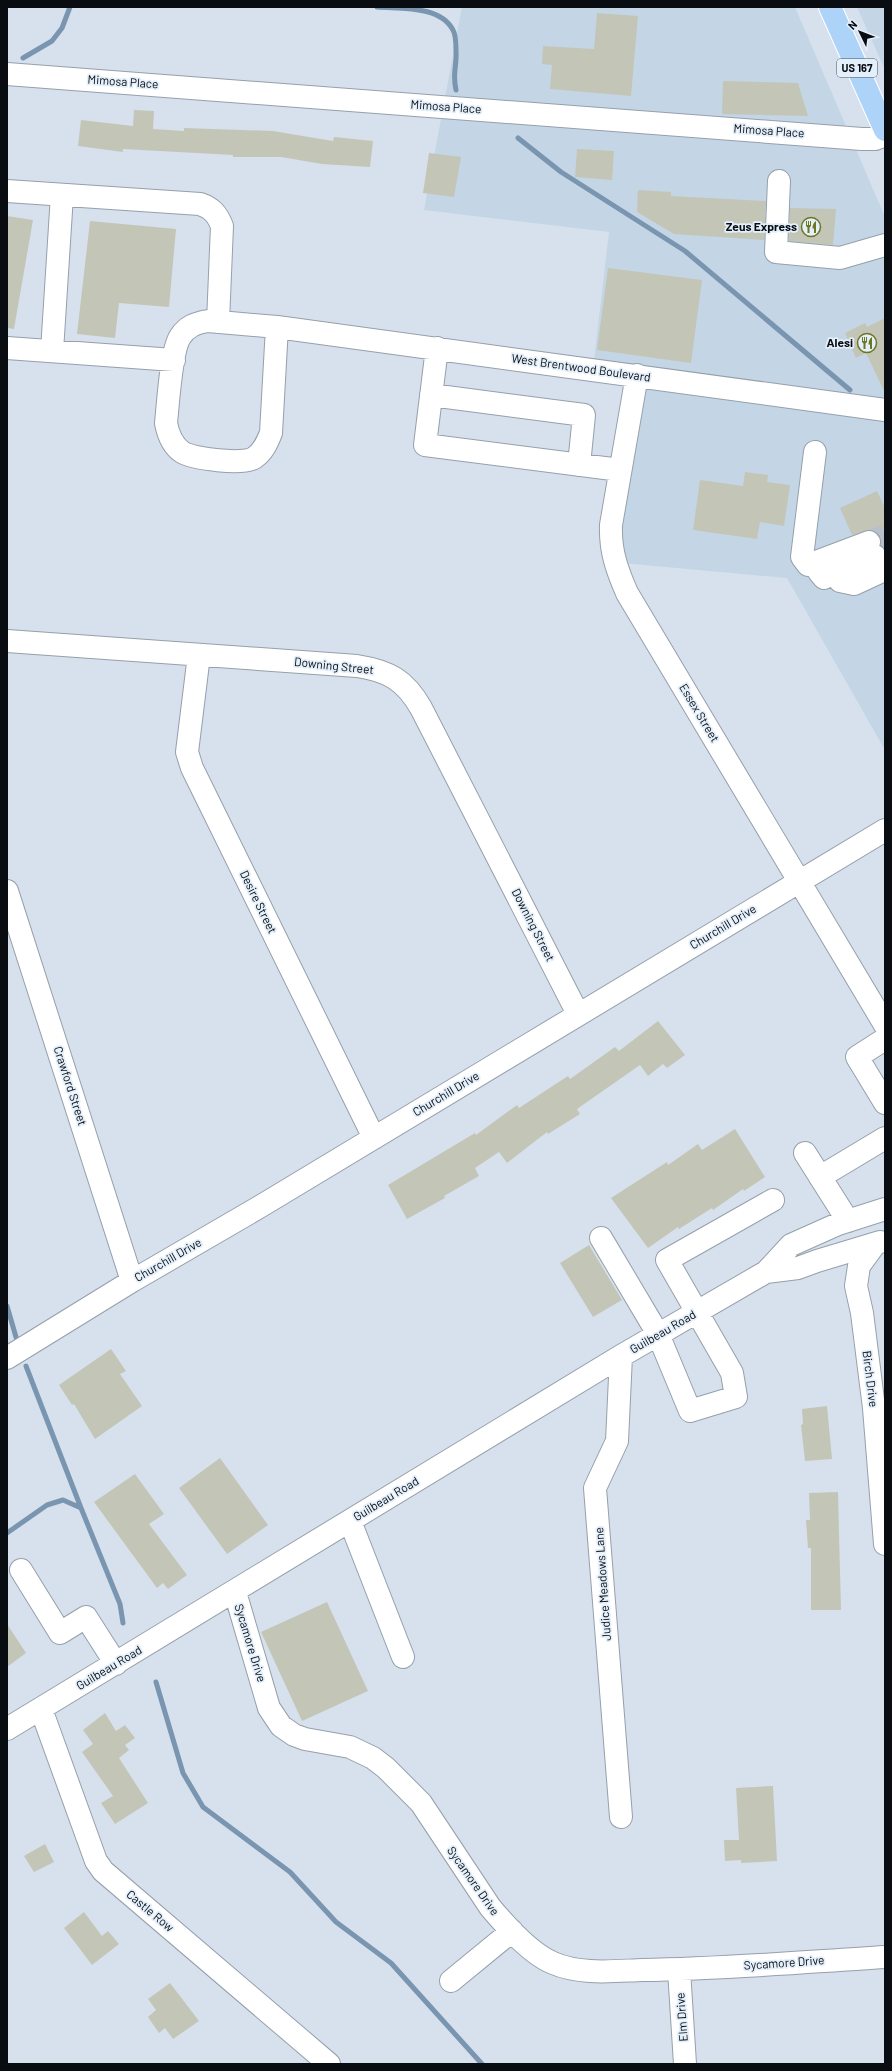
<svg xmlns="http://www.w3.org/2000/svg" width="892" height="2071" font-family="Barlow,sans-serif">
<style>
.built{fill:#c4d5e6}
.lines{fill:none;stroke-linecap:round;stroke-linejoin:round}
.stream{stroke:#7995b0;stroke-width:5}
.building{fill:#c3c6b7}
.minor-tunnel{stroke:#b7c1cc;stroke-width:22;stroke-dasharray:22 11;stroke-linecap:butt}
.minor-casing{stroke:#95a0ab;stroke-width:24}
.major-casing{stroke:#fff;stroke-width:24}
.minor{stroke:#fff;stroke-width:22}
.major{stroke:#add4f8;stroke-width:22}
.labels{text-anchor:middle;stroke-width:3.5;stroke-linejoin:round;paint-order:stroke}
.shield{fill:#e3effa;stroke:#4a5056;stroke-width:1}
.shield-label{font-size:11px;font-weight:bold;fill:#090c10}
.street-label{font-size:12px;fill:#090c10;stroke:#e3effa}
.poi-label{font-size:12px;font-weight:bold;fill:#090c10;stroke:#e3effa;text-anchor:end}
</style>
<rect width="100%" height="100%" fill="#d6e1ed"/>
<path class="built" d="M462 7H795L885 217V750L787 578 622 563 617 538 646 376 593 369 609 232 424 210Z
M857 7H885V70Z"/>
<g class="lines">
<path class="stream" d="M377 7C400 9 440 5 453 30 456 35 456 45 456 51 457 67 452 73 456 90
M23 58 52 41 62 28 70 7
M518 138 561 172 685 251 850 390
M7 1306 18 1344
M26 1366 81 1508
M7 1533 47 1505 63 1500 81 1508 120 1604 123 1623
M156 1682 183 1773 203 1807 290 1872 336 1922 391 1963 482 2064"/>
</g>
<path class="building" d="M597 13 638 16 631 96 550 89 552 65 542 64 543 46 594 49Z
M723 81 798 83 808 116 722 114Z
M134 110 154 111 153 129 184 131V128L273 131 333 141 334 137 373 141 370 167 322 164 281 157H233V155L123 149V152L78 146 81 120 133 126Z
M577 149 614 151 612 180 575 177Z
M429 153 461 157 454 197 423 193Z
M638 190 671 192V196L766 201 764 240 674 234 637 212Z
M790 208 836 209 833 245 789 241Z
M7 216 33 220 14 329 7 328Z
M90 221 176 229 169 307 119 303 115 338 77 334Z
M608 268 702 280 691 363 597 350Z
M885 318V393L866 353 856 358 845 333 865 323 867 327Z
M745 472 768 475 767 482 790 485 784 526 760 522 757 539 693 530 700 480 743 486Z
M877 491 885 508V549L881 545V537L877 533 871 530 852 535 840 508Z
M658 1021 685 1055 667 1068 663 1064 648 1076 640 1065 577 1109 580 1114 548 1134 547 1132 507 1163 499 1152 475 1168 479 1176 444 1196 445 1198 407 1219 388 1185 475 1133 476 1135 517 1105 519 1108 568 1076 570 1079 615 1047 619 1051Z
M735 1129 765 1177 744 1191 743 1189 713 1210 712 1208 679 1229 678 1227 648 1248 611 1198 667 1162 668 1165 698 1144 702 1150Z
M589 1245 622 1300 593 1317 560 1263Z
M111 1349 126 1371 120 1374 142 1406 95 1439 74 1404 72 1405 59 1385Z
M827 1406 832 1459 805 1461 801 1425 803 1424 802 1409Z
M220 1458 268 1525 227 1554 179 1488Z
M135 1474 164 1514 149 1524 187 1575 168 1589 163 1583 157 1588 94 1502Z
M838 1492 841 1610H811V1548H808L806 1520H810L809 1493Z
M327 1602 368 1691 302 1721 261 1632Z
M7 1624 26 1653 7 1667Z
M105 1713 116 1731 125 1725 135 1738 125 1745 129 1750 119 1758 148 1803 115 1824 101 1803 113 1796 82 1752 93 1744 83 1730Z
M773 1786 777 1861 741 1863V1860L725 1861 724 1840H739L736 1788Z
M45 1844 54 1862 34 1872 24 1856Z
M84 1912 102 1936 108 1931 119 1944 92 1965 64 1928Z
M170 1983 199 2021 173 2039 165 2028 159 2033 148 2017 156 2010 148 1999Z"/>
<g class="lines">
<path class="minor-tunnel" d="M869 542 885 535"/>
<defs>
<path id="minor" d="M7 74 862 139H875L885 135
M779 181 776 252 840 258 885 245
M7 191 200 204C212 208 217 214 222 226L218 322
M277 327 271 433C267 443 263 452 254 458 243 465 193 459 182 452 172 445 168 434 166 423 168 405 171 351 180 337 187 326 196 323 208 321L277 327 885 410
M7 348 174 360
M437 348 425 445 620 470
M52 351 62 195
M637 375 611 525C610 551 617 570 627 593L885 1025
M431 395 584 415 579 465
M815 452 802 557 808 565 869 542
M819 572 824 578 875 556
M840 581 854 584 882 571
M7 641 357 666C389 671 405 680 421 708L578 1014
M199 655 187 752 192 768 374 1138
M7 891 132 1281
M885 1039 857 1057 885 1103
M805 1153 848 1221
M820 1177 885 1138
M601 1238 658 1334 690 1411 736 1397 732 1373 667 1260 773 1200
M875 1244 859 1266 856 1286 862 1313 874 1408 885 1544
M766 1272 798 1268 817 1261 880 1242
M621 1356 617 1441 595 1488 621 1817
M7 1358 132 1281 261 1206 885 830
M350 1521 403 1657
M21 1570 60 1633 86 1617 116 1664
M235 1592 269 1708 281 1726 294 1735 305 1739 350 1747 373 1758 386 1768 421 1803 490 1907C505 1925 531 1954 553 1963 581 1975 613 1971 643 1970 724 1969 804 1962 885 1957
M41 1709 96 1861 103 1871 329 2064
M7 1729 621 1356 766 1272 791 1245 838 1224 885 1209
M679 1970 685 2064
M451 1981 512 1931"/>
<path id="major" d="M830 7 885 130"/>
</defs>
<use href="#minor" class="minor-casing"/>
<use href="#major" class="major-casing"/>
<use href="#minor" class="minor"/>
<use href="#major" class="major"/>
</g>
<defs>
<symbol id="restaurant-ring" viewBox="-11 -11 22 22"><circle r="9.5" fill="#e3effa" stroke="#6d7620" stroke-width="1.5"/><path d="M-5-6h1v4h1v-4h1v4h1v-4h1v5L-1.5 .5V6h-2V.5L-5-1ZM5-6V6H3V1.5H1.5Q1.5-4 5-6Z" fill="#6d7620"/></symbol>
</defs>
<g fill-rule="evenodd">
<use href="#restaurant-ring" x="800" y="216" width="22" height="22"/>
<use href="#restaurant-ring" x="856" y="332" width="22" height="22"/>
</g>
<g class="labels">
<rect class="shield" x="837" y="59" width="40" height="18" rx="3"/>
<g class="shield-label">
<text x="857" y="72">US 167</text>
</g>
<g class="street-label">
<text transform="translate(123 82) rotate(4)" y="4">Mimosa Place</text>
<text transform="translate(446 107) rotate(4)" y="4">Mimosa Place</text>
<text transform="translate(769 131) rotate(4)" y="4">Mimosa Place</text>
<text transform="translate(581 368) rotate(8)" y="4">West Brentwood Boulevard</text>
<text transform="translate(334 666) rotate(6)" y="4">Downing Street</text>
<text transform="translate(699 713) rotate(59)" y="4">Essex Street</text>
<text transform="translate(258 902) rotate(64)" y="4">Desire Street</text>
<text transform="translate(533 925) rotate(63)" y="4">Downing Street</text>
<text transform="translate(723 927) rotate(-31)" y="4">Churchill Drive</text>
<text transform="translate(70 1086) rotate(72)" y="4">Crawford Street</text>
<text transform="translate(446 1094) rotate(-31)" y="4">Churchill Drive</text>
<text transform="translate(168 1260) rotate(-30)" y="4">Churchill Drive</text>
<text transform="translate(663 1332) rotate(-30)" y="4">Guilbeau Road</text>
<text transform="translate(870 1379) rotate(83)" y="4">Birch Drive</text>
<text transform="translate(386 1499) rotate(-31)" y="4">Guilbeau Road</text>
<text transform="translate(603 1584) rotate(-94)" y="4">Judice Meadows Lane</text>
<text transform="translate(250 1643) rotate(73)" y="4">Sycamore Drive</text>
<text transform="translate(109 1668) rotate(-31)" y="4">Guilbeau Road</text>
<text transform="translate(473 1881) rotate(55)" y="4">Sycamore Drive</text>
<text transform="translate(150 1911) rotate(40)" y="4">Castle Row</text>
<text transform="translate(784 1963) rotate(-4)" y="4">Sycamore Drive</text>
<text transform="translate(682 2017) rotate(-94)" y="4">Elm Drive</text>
</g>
<g class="poi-label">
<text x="797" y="231">Zeus Express</text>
<text x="853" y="347">Alesi</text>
</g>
</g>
<rect width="892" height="2071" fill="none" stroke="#090c10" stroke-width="16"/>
<g transform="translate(860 32) rotate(313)" stroke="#e3effa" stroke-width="3" paint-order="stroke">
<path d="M0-3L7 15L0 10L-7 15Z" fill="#090c10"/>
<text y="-6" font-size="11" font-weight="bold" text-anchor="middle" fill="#090c10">N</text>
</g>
</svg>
